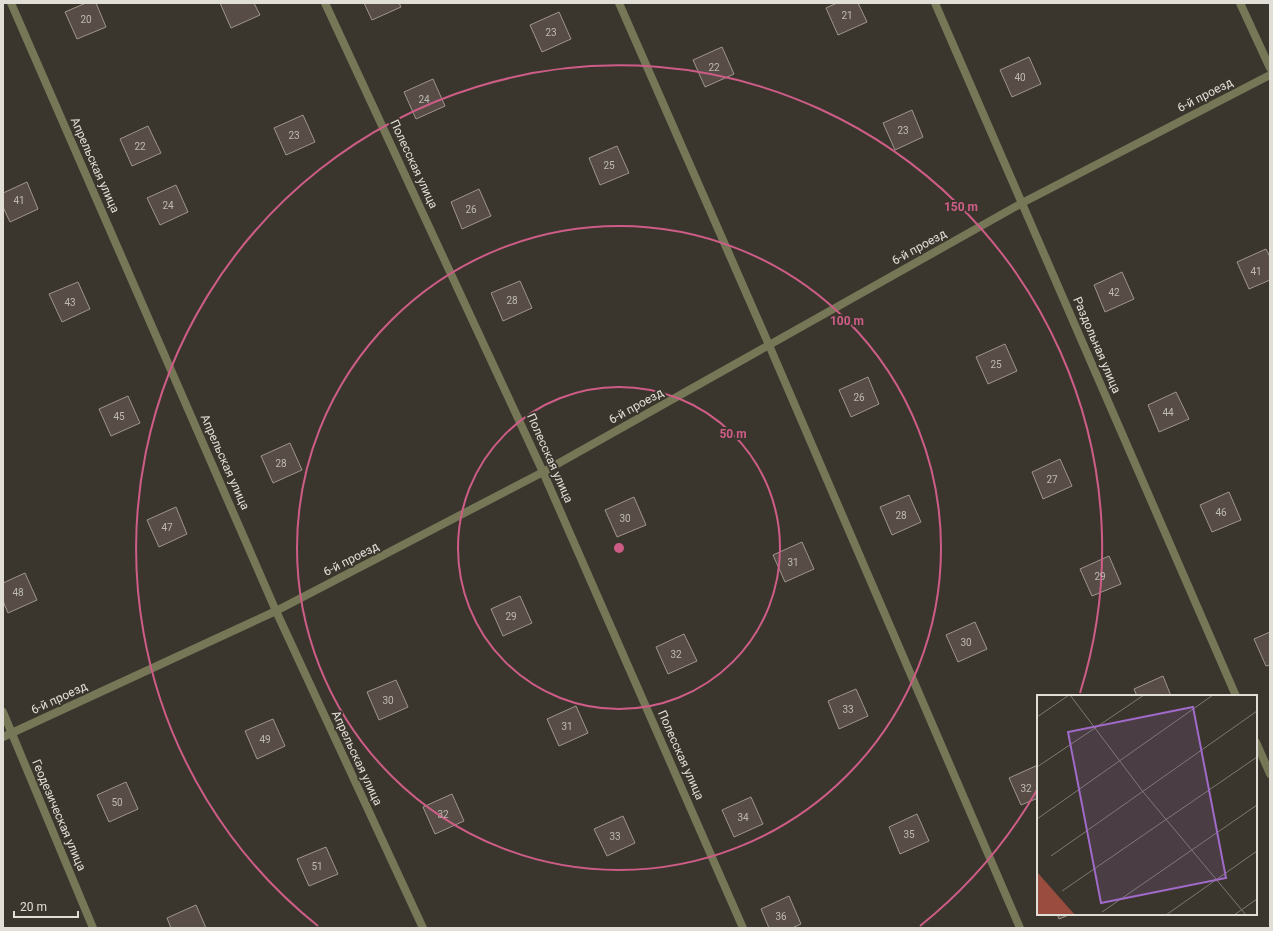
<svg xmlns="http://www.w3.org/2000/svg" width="1273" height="931" font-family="Roboto,sans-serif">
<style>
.building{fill:#574d46;stroke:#9f958d}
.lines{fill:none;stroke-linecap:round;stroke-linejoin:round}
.minor{stroke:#757757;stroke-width:8}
.ring{fill:none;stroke:#cd5d87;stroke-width:2}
.labels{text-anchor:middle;stroke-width:4;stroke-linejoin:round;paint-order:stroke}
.number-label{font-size:10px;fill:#bebab4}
.street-label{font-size:12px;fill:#e1ded8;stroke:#3b362d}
.inset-road{fill:none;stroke:#7d7971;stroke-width:1}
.view{fill:#9f6ac8;fill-opacity:0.15;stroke:#9f6ac8;stroke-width:2}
.inset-edge{fill:none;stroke:#e1ded8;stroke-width:2}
.centre{fill:#cd5d87;stroke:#3b362d;stroke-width:2}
.ring-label{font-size:12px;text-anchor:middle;font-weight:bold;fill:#cd5d87;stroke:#3b362d;stroke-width:4;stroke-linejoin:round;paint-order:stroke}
</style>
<rect width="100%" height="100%" fill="#3b362d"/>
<path class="building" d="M86 3H96L106 27 77 39 65 12Z
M220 3H254L260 15 231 28Z
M364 3H399L401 7 372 20Z
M837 3H858L867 22 838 35 826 8Z
M559 12 571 39 542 52 530 25Z
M722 47 734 74 705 87 693 60Z
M1029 57 1041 84 1012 97 1000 70Z
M433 79 445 106 416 119 404 92Z
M912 110 923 137 895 150 883 123Z
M303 115 315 142 286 155 274 128Z
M148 126 161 153 132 166 120 139Z
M617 146 629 173 600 185 589 158Z
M27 182 38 209 10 222 3 207V193Z
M176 185 188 212 160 225 147 198Z
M479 189 491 216 462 229 451 202Z
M1266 249 1270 257V280L1249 289 1237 262Z
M1122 272 1134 299 1105 312 1094 285Z
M520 281 532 308 503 321 491 293Z
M78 282 90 309 62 322 49 294Z
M1005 344 1017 371 988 384 976 357Z
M868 377 879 404 851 417 839 390Z
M1176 392 1189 419 1159 432 1148 405Z
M128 396 140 423 111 436 99 409Z
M290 443 302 470 273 483 261 456Z
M1060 459 1072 486 1043 499 1032 472Z
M1229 492 1241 520 1212 532 1200 505Z
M909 495 921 522 892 535 880 507Z
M634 497 646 525 617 537 605 510Z
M176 507 187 534 159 547 147 520Z
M802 542 814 569 785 582 773 555Z
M1109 556 1121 584 1092 596 1080 569Z
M25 573 37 600 8 613 3 601V583Z
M520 596 532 623 503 636 491 609Z
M975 622 987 649 958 662 946 635Z
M1270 632V665L1266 666 1254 639Z
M684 634 697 661 668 674 656 647Z
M1163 676 1171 696H1137L1134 689Z
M396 680 408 707 379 720 367 692Z
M856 689 868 716 839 729 828 701Z
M576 706 588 733 559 746 547 719Z
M273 719 285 746 257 759 245 731Z
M1038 765V798L1021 805 1009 778Z
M126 782 138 809 109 822 97 795Z
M452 794 464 821 435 834 423 807Z
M751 797 763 824 734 837 722 810Z
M917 814 929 841 900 854 889 827Z
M623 816 635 843 607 856 594 829Z
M326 847 338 874 309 886 297 859Z
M789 896 801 924 792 928H769L761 909Z
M196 905 206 928H171L167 918Z
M1057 914H1071L1059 919Z"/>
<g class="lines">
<path class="minor" d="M11 3 276 611 423 928
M325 3 543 472 743 928
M619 3 769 345 1020 928
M935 3 1236 696
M1240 3 1270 68
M3 712 93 928
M3 737 276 611 543 472 1022 203 1270 75
M1256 742 1270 774"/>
</g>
<g class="ring">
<circle cx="619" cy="548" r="161"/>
<circle cx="619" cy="548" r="322"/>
<path d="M1037 790A483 483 0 0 1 920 926M318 926A483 483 0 1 1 1080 693"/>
</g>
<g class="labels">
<g class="number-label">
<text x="847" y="19">21</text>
<text x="86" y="23">20</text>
<text x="551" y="36">23</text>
<text x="714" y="71">22</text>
<text x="1020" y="81">40</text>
<text x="424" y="103">24</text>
<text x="903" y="134">23</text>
<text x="294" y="139">23</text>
<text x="140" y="150">22</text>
<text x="609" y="169">25</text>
<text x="19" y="204">41</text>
<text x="168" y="209">24</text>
<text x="471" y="213">26</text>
<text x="1256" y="275">41</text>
<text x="1114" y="296">42</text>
<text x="512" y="304">28</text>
<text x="70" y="306">43</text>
<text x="996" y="368">25</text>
<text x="859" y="401">26</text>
<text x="1168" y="416">44</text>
<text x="119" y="420">45</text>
<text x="281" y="467">28</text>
<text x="1052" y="483">27</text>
<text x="1221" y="516">46</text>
<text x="901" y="519">28</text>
<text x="625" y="522">30</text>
<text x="167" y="531">47</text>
<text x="793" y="566">31</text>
<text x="1100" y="580">29</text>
<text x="18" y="596">48</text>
<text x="511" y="620">29</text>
<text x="966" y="646">30</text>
<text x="676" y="658">32</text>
<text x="388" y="704">30</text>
<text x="848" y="713">33</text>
<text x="567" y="730">31</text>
<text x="265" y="743">49</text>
<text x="1026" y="792">32</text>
<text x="117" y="806">50</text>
<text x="443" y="818">32</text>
<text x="743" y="821">34</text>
<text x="909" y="838">35</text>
<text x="615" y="840">33</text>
<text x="317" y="870">51</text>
<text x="781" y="920">36</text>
</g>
<g class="street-label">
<text transform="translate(1205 95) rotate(-27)" y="4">6-й проезд</text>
<text transform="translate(414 164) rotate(65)" y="4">Полесская улица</text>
<text transform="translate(95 165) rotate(66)" y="4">Апрельская улица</text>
<text transform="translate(919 247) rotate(-29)" y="4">6-й проезд</text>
<text transform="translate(1097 345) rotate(67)" y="4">Раздольная улица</text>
<text transform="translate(636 406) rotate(-29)" y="4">6-й проезд</text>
<text transform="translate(550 458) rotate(66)" y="4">Полесская улица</text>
<text transform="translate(225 462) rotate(66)" y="4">Апрельская улица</text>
<text transform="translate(351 559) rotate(-27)" y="4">6-й проезд</text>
<text transform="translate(59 698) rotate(-25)" y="4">6-й проезд</text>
<text transform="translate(681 755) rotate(66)" y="4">Полесская улица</text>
<text transform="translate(357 758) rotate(65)" y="4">Апрельская улица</text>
<text transform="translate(59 815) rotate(67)" y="4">Геодезическая улица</text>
</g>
</g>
<g transform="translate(1037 695)">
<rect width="220" height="220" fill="#3b362d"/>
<path d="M0 177 38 220H0Z" fill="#9a4d3f"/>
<path class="inset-road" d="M33 0 107 98 209 220M0 22 32 0M0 72 107 0M0 124 176 0M14 161 220 16M25 196 220 62M65 217 220 110M129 220 220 156M197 220 220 204"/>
<path class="view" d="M156 12 189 183 64 208 31 37Z"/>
<rect width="220" height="220" class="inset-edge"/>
</g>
<circle cx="619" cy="548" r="6" class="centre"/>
<g class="ring-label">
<text x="961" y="211">150 m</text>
<text x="847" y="325">100 m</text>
<text x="733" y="438">50 m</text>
</g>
<rect width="1273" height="931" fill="none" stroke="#e1ded8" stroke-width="8"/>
<path d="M14 911v6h64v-6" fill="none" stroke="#e1ded8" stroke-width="2"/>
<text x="20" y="911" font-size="12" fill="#e1ded8" stroke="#3b362d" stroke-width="3" paint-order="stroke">20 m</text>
</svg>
